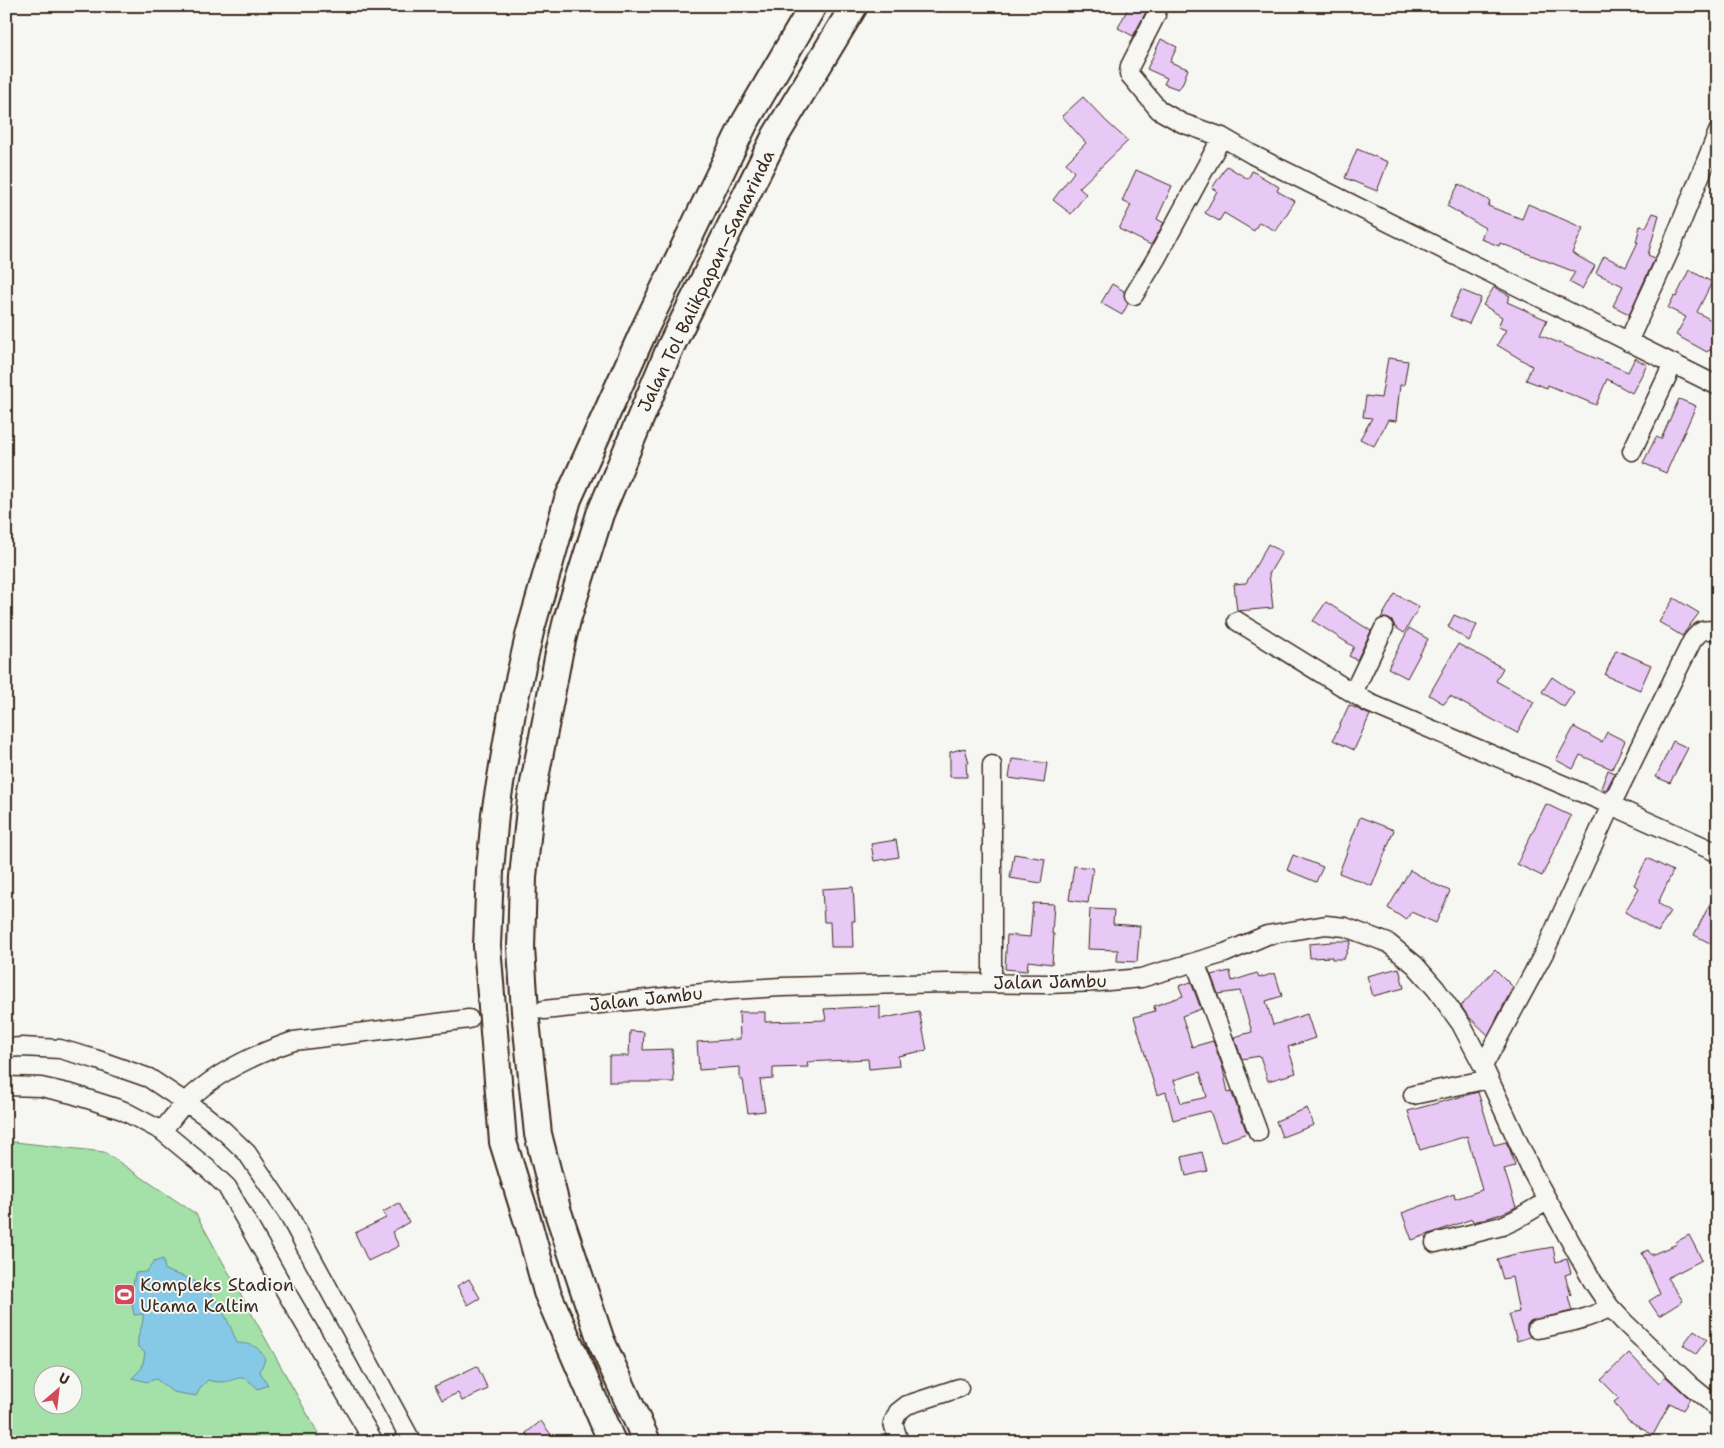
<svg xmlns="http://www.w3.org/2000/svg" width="1724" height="1448" font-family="'Shantell Sans',sans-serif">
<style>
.green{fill:#a4e1a8;stroke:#708663;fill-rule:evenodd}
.water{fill:#86c9e7;stroke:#688997}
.building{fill:#e8c8f5;stroke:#3b2a1e;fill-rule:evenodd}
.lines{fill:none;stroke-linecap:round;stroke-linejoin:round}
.minor-casing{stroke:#3b2a1e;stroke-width:21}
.highway-casing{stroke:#3b2a1e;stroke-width:30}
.minor{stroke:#f6f6f2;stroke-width:18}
.highway{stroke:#f6f6f2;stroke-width:26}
.labels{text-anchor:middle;stroke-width:4;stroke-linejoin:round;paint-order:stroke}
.street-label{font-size:18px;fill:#3b2a1e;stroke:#f6f6f2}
.poi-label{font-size:18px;fill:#3b2a1e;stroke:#f6f6f2;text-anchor:start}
</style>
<rect width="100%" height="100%" fill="#f6f6f2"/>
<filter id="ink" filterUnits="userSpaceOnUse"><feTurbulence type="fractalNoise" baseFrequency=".02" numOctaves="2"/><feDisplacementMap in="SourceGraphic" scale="10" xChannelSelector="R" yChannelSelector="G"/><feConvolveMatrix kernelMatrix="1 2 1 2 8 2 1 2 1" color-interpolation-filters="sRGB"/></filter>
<g filter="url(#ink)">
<path class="green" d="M6 1141 104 1152 196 1214 323 1442H6ZM42 1376H72V1406H42Z"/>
<path class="water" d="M163 1259 165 1270C173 1274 182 1275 190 1279 216 1290 228 1320 237 1343 252 1344 258 1345 265 1359L260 1372 268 1385 258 1389C238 1369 240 1382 220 1382 216 1382 212 1381 208 1380L201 1387 196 1396 173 1392 156 1379 147 1382 132 1378 142 1368 145 1353 138 1347C136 1332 144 1329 143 1314L134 1315 131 1300 135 1273 146 1272 154 1262Z"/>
<path class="building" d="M1129 6H1146V12L1133 36 1118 28Z
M1161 39 1177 47 1170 62 1188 69 1182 85 1178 89 1164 84 1167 78 1147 69Z
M1083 97 1107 122 1128 141 1079 188 1086 194 1071 214 1053 200 1074 172 1066 163 1086 143 1062 116Z
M1357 149 1388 162 1377 191 1345 178Z
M1227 166 1248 179 1252 171 1279 187 1277 191 1295 201 1276 231 1259 222 1254 231 1224 213 1219 221 1205 213 1217 191 1212 188Z
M1136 170 1172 186 1157 219 1164 223 1151 245 1119 229 1131 205 1122 201Z
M1459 184 1490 201 1488 206 1522 219 1528 204 1583 228 1572 253 1595 266 1582 289 1569 282 1575 272 1500 243 1499 246 1481 239 1485 228 1447 206Z
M1653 213 1659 215 1648 255 1655 258 1629 314 1613 306 1623 286 1596 273 1604 256 1626 267 1638 242H1636L1640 226 1646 227Z
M1689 270 1712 282 1697 312 1718 324V354L1709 350 1707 352 1676 335 1686 317 1668 308 1674 296 1676 297Z
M1112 284 1124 291 1125 300 1128 304 1122 315 1101 303Z
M1494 287 1510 296 1507 302 1547 320 1540 335 1628 372 1635 358 1647 365 1632 393 1607 379 1596 405 1548 385 1547 388 1526 380 1532 366 1497 345 1506 330 1498 327 1502 317 1483 305Z
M1461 290 1481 298 1469 324 1450 316Z
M1388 358 1408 361 1404 385H1400L1396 421 1388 420 1374 446 1360 439 1372 418 1363 417 1366 396 1381 398Z
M1679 399 1696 406 1666 473 1643 463 1656 437 1661 439Z
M1268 544 1282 552 1269 574 1273 608 1237 611 1234 584 1246 583Z
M1395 594 1419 607 1404 633 1395 627 1393 622 1389 619 1381 618Z
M1674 598 1699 613 1682 636 1659 622Z
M1326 602 1371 631 1357 660 1349 656 1354 647 1313 621Z
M1454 615 1477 625 1469 641 1448 627Z
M1409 628 1428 639 1407 678 1388 668Z
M1458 644 1503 668 1496 681 1534 702 1517 733 1450 696 1444 704 1429 695Z
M1616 650 1651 665 1640 690 1605 675Z
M1552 677 1574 692 1564 707 1542 692Z
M1349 705 1370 715 1354 750 1333 740Z
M1574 727 1602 742 1607 732 1625 741 1612 769 1580 755 1573 769 1556 760Z
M1673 741 1688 748 1670 783 1656 777Z
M965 748 969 763H966L967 777H950V752Z
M1012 759 1047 763 1044 783 1009 778Z
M1608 770 1615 773 1606 790 1601 788Z
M1546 804 1571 816 1542 876 1517 864Z
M1360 817 1394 830 1372 886 1339 873Z
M896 840 899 857 874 861 871 844Z
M1014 854 1045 859 1041 883 1010 878Z
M1293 855 1323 867 1316 882 1287 870Z
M1647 858 1673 871 1658 903 1670 911 1658 932 1625 912 1639 888 1634 885Z
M1074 866 1093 868 1088 903 1069 900Z
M1410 870 1432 883 1450 891 1436 923 1411 912 1406 920 1388 908Z
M853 887 855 921H852L853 947H831L830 922H824L822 889Z
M1718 888V947L1694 935Z
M1033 903 1054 904 1052 934H1054L1052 964 1028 961 1027 971 1005 969 1007 935 1030 937Z
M1090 909 1114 910 1113 924 1140 926 1137 962 1117 961 1118 950 1088 949Z
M1331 941H1351L1344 959H1332V957L1310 958 1309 944 1331 942Z
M1399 968 1404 988 1373 996 1367 976Z
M1495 969 1513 987 1488 1035 1468 1016 1461 1006Z
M1230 971 1232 981 1257 973 1259 978 1275 973 1282 996 1266 1001 1273 1025 1307 1014 1315 1038 1288 1047 1296 1073 1268 1081 1260 1056 1242 1059 1234 1037 1252 1032 1240 991 1218 994 1211 975Z
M1191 982 1201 1009 1182 1016 1192 1047 1213 1041 1222 1065 1228 1092 1231 1091 1247 1133 1221 1142 1210 1111 1173 1120 1166 1092 1157 1095 1134 1017 1155 1011 1154 1006 1183 996 1179 986ZM1200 1072 1207 1097 1181 1103 1174 1080Z
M880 1006V1019L919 1011 927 1050 898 1056 899 1066 869 1069 868 1059 807 1062 808 1067 773 1068V1079L760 1080 765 1111 748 1113 743 1080H740V1067L699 1070 697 1042 740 1039 739 1012H765V1022L826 1020 824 1009Z
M630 1031 644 1032 643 1050 672 1049 674 1082H609V1056H629Z
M1478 1092 1494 1145 1506 1142 1510 1150 1515 1166 1504 1169 1516 1207 1506 1212 1485 1219 1473 1222 1472 1219 1412 1240 1402 1213 1454 1194 1455 1199 1482 1190 1467 1136 1420 1150 1408 1111Z
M1307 1108 1314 1125 1282 1137 1276 1121Z
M1202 1152 1207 1171 1186 1176 1182 1157Z
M399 1203 409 1222 392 1232 399 1246 368 1261 355 1233 386 1218 383 1212Z
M1689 1235 1702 1260 1667 1278 1683 1301 1659 1316 1649 1301 1660 1294 1642 1253 1648 1250 1651 1255 1677 1244 1676 1242Z
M1553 1247 1556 1262 1567 1259 1571 1273 1565 1275 1571 1295 1568 1296 1572 1311 1530 1321 1527 1325V1331L1530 1337 1517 1341 1509 1314 1519 1312 1512 1277 1503 1279 1497 1259 1519 1253Z
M469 1279 480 1298 468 1305 457 1286Z
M1694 1330 1707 1339 1696 1354 1683 1345Z
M1629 1353 1659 1384 1665 1376 1690 1399 1683 1410 1670 1403 1653 1435 1628 1421 1614 1402 1619 1398 1601 1380Z
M477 1366 488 1389 462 1401 458 1393 442 1400 435 1386Z
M541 1421 552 1436 544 1442H533L526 1433Z"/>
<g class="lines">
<defs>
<path id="minor" d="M1157 6 1156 15 1130 66 1129 74 1159 110 1182 123 1222 137 1253 155 1718 386
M1134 295 1157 257 1222 137
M1628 342 1670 250 1718 132
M1632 451 1673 364
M1237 621 1369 703 1611 805 1718 853
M1353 693 1384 628
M992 765V983
M1195 962 1258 1132
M544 1010 731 990 781 987 947 983 1047 984 1098 982 1141 978 1225 953 1267 935 1326 925 1345 927 1388 943 1415 965 1436 989 1461 1024 1483 1066 1532 1172 1593 1282 1610 1307 1624 1322 1691 1386 1718 1408
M6 1048 22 1047 60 1049 95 1059 149 1078 203 1114 224 1131 247 1153 288 1214 412 1442
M1483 1066 1544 953 1611 805 1692 641C1701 629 1704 629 1718 631
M6 1086 41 1087 72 1094 122 1110 162 1131 208 1169 227 1187 286 1292 374 1442
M1413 1095 1489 1079
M162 1131C170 1121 178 1110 187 1101 216 1072 255 1054 294 1041L469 1019
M1435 1243 1502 1226 1515 1220 1547 1201
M1537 1329C1562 1324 1588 1320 1610 1307
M899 1442 893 1423 898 1412 907 1405 959 1388"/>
<path id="highway" d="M612 1442 547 1292 529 1226 503 1142 487 946 490 871 495 814 513 706 530 632 568 499 645 328 744 124 813 6
M647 1442 601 1341 557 1209 538 1134 525 1011 521 948 523 877 531 799 559 653 567 620 600 514 670 348 776 135 854 6"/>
</defs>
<use href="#minor" class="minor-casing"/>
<use href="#highway" class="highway-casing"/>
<use href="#minor" class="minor"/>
<use href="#highway" class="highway"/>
</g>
</g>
<defs>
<symbol id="stadium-square" viewBox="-11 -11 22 22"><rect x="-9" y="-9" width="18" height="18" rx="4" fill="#d1495b" stroke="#f6f6f2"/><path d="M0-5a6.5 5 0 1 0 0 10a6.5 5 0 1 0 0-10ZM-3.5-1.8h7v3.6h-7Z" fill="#fff"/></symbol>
</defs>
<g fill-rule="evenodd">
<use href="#stadium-square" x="112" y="1282" width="25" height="25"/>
</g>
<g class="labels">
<g class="street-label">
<text transform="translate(706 281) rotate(-64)" y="6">Jalan Tol Balikpapan–Samarinda</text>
<text transform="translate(1050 982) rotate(-1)" y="6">Jalan Jambu</text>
<text transform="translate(646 999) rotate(-6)" y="6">Jalan Jambu</text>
</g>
<g class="poi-label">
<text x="140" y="1291">Kompleks Stadion<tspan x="140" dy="21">Utama Kaltim</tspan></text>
</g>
</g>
<rect width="1724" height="1448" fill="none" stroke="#f6f6f2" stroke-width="25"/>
<rect x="12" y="12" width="1699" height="1423" fill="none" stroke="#3b2a1e" stroke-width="2" filter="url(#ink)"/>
<g transform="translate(58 1390) rotate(28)"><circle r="24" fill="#f6f6f2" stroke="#aba49d"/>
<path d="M0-4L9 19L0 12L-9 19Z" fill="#d1495b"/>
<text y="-8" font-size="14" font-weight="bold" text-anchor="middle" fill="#3b2a1e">U</text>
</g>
</svg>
